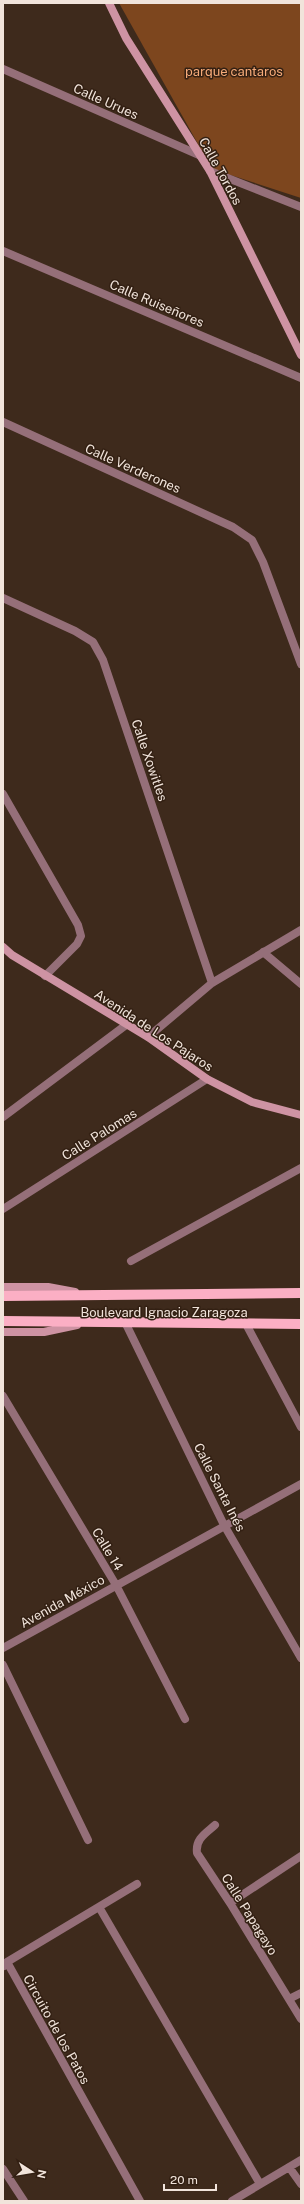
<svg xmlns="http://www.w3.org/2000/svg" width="304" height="2204" font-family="'Public Sans',sans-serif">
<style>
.green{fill:#7d461e}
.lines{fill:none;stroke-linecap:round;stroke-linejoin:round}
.street{stroke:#956f79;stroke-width:8}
.secondary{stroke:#ce93a3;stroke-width:8}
.primary{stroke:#fbafc4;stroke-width:10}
.labels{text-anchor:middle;stroke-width:3;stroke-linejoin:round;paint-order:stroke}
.park-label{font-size:13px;fill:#f7ab79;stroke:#332013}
.street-label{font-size:13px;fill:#f1e4db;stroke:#332013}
</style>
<rect width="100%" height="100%" fill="#3e2a1c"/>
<path class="green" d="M119 3H301V198L212 169Z"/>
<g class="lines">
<path class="street" d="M3 69 199 155
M210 171 301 207
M3 251 301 378
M3 422 233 527 252 540 263 562 301 664
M3 598 75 631 93 642 103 660 212 983
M3 794 78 925 81 936 77 944 45 976
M263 952 301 984
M148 1037 212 983 301 930
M3 1117 126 1025
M3 1209 207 1079
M131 1261 301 1168
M125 1322 224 1525 301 1658
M246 1324 301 1427
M3 1396 116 1585 185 1719
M3 1648 301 1484
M3 1665 88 1840
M215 1825C206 1833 195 1839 197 1853L230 1903 301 2019
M230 1903 301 1856
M99 1907 260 2184
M7 1962 140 2201
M4 1966 7 1962 137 1884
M289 1999 301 1993
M289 2167 301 2184
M3 2169 24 2201
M232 2201 301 2160"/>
<path class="secondary" d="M109 3 126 38 210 171 301 355
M3 947 12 955 148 1037 207 1079 252 1102 301 1115
M3 1287H48L75 1292
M3 1332H44L77 1325"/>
<path class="primary" d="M3 1296 301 1293
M3 1321 301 1324"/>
</g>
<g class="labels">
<g class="park-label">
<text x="234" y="76">parque cantaros</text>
</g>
<g class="street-label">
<text transform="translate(106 101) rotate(24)" y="5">Calle Urues</text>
<text transform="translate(221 171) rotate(61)" y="5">Calle Tordos</text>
<text transform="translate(157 303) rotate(23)" y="5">Calle Ruiseñores</text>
<text transform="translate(133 468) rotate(24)" y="5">Calle Verderones</text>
<text transform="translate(150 760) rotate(71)" y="5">Calle Xowitles</text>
<text transform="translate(154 1030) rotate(33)" y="5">Avenida de Los Pajaros</text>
<text transform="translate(99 1134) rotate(-32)" y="5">Calle Palomas</text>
<text x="164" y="1317">Boulevard Ignacio Zaragoza</text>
<text transform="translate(220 1487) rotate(63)" y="5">Calle Santa Inés</text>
<text transform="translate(108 1549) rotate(59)" y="5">Calle 14</text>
<text transform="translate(62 1601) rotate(-29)" y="5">Avenida México</text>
<text transform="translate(250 1914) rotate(58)" y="5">Calle Papagayo</text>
<text transform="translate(57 2029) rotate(61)" y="5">Circuito de los Patos</text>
</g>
</g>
<rect width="304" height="2204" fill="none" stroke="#f1e4db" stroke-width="8"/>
<g transform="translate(32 2172) rotate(102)" stroke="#332013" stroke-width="3" paint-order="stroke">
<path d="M0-3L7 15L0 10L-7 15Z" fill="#f1e4db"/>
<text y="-6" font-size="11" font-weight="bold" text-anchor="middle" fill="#f1e4db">N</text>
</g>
<path d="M164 2184v6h52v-6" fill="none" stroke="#f1e4db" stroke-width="2"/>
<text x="170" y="2184" font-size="12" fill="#f1e4db" stroke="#332013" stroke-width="3" paint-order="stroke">20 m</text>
</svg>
